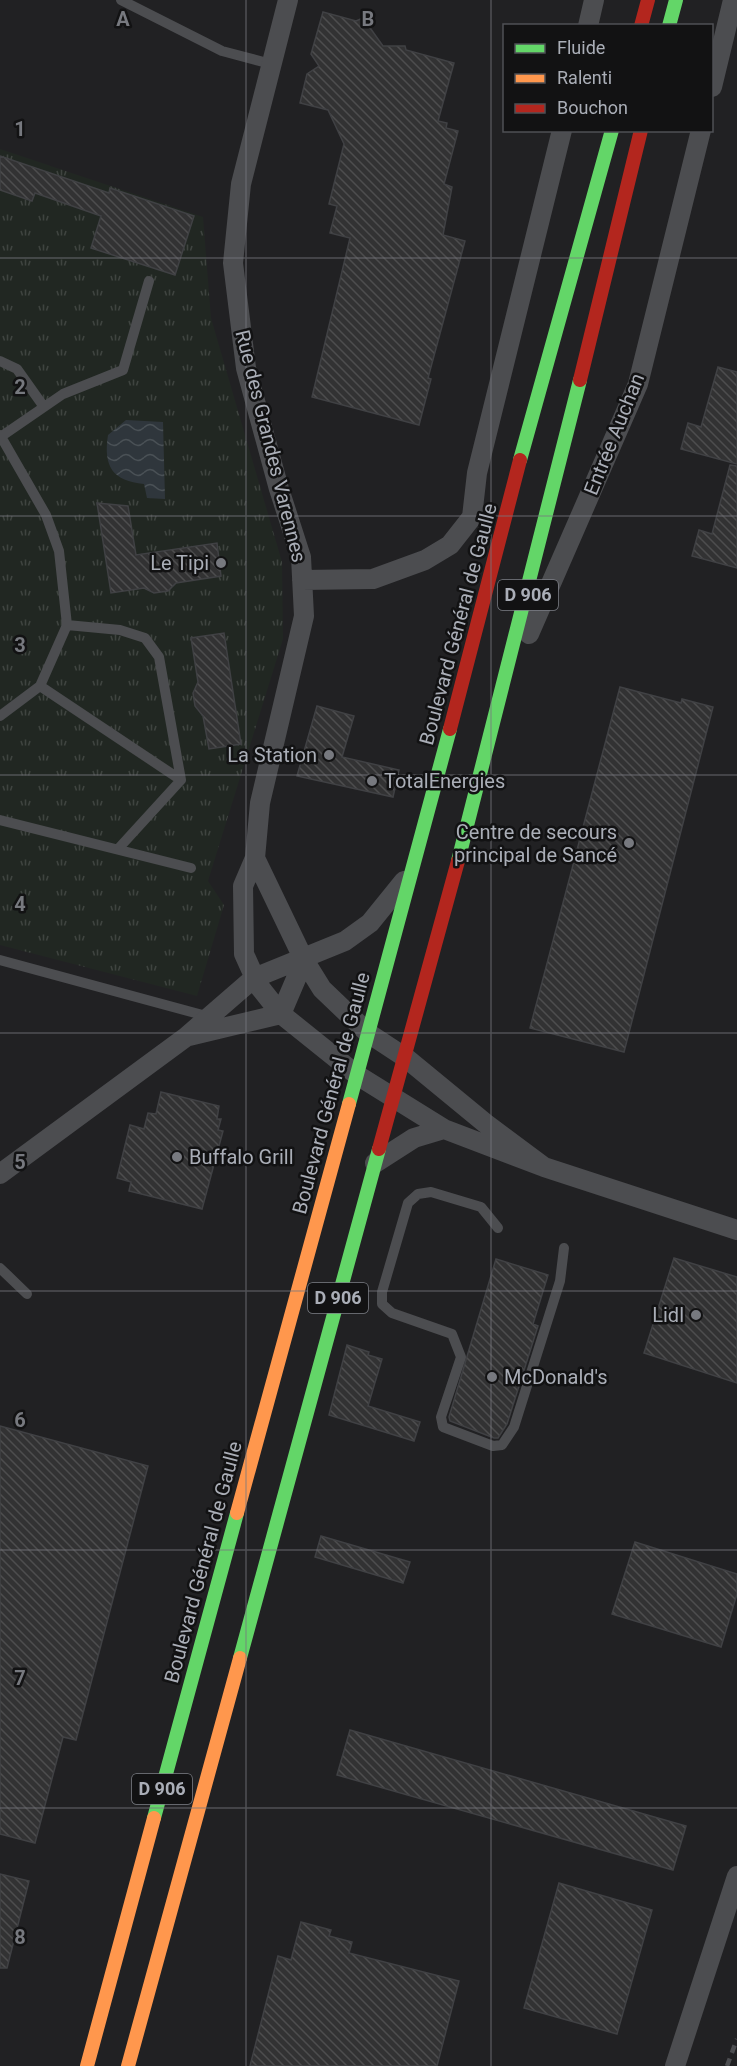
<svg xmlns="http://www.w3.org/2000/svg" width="737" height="2066" font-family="Roboto,sans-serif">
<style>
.built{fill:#212123;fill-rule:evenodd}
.grass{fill:url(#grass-tufts)}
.water{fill:url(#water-waves)}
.building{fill:url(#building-back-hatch);stroke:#404144;stroke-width:1.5}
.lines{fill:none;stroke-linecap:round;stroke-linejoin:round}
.lane{stroke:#4c4d50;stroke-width:10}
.street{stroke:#4c4d50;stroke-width:20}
.fast{stroke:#63d668;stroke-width:14}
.slow{stroke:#ff974d;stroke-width:14}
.jam{stroke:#b3261e;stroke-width:14}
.rail{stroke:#4d4e51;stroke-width:4.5;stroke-dasharray:8 6;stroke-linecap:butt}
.grid{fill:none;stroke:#77797f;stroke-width:1.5;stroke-opacity:0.55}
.poi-dot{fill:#77797f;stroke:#121213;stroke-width:2}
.labels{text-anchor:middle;stroke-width:5;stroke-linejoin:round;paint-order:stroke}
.shield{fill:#121213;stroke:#7c7f86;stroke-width:1.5}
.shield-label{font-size:18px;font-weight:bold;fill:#aaaeb7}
.street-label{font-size:20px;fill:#aaaeb7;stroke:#121213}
.poi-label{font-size:20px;fill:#aaaeb7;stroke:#121213;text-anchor:end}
.grid-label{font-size:20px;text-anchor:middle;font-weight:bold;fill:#77797f;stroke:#121213;stroke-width:5;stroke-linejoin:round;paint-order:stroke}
</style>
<defs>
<pattern id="grass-tufts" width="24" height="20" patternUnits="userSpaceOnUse" patternTransform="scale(1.5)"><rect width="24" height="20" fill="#212722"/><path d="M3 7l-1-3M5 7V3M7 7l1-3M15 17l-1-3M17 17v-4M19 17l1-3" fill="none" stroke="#3f4440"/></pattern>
<pattern id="water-waves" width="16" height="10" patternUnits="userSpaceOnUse" patternTransform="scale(1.5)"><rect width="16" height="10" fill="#2f363c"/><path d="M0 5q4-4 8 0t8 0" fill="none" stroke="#4a5156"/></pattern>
<pattern id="building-back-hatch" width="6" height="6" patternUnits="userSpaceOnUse" patternTransform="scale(1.5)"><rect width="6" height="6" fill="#323233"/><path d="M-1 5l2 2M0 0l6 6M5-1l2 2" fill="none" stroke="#4d4d4e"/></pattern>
</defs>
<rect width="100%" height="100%" fill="#171718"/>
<path class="built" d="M0 0H737V2066H0ZM504 26H712V130H504Z"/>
<path class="grass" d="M0 149 203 217 211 318 282 562 283 639 208 881 224 905 197 996 0 945Z"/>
<path class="water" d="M126 420 163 422 165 499 147 498 144 484C113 481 103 467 108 435Z"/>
<path class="building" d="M323 12 356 21 363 18 383 46H405L406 50 454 63 438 121 447 123 446 128 458 131 444 184 452 187 443 235 465 241 428 378 431 379 419 425 312 397 350 238 330 233 337 206 329 204 344 144 328 110 300 103 307 74 319 66 311 54Z
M0 156 109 193 110 188 194 216 175 275 91 248 101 216 35 193 32 201 0 190Z
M718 367 737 372V464L681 449 688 423 701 427Z
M730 465 737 466V568L692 556 699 530 712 534Z
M97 503 128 506 136 555 217 543 221 576 176 583 168 591 154 593 144 588 111 593Z
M224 633 241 744 209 749 203 716 195 706 193 693 198 682 191 638Z
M620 687 681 703 682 699 713 707 624 1052 530 1028Z
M317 706 354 716 342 757 399 770 393 797 297 776Z
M161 1092 219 1106 217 1119H221L218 1130 223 1131 202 1209 129 1191 131 1182 117 1178 130 1125 144 1129 148 1113 156 1114Z
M674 1258 737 1277V1383L644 1353Z
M496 1259 548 1275 533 1324 538 1326 507 1424 498 1438H494L450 1421 449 1417Z
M347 1345 369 1352 368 1355 382 1359 368 1406 420 1422 414 1441 329 1415Z
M0 1426 148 1466 76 1740 63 1737 35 1843 0 1834Z
M321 1536 410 1562 403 1583 315 1557Z
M635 1542 737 1574V1594L721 1647 612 1614Z
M350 1730 686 1826 673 1870 337 1775Z
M0 1874 29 1881 7 1968H0Z
M559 1883 652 1910 617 2034 524 2008Z
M301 1922 331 1930 329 1936 352 1942 349 1953 459 1981 437 2066H250L278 1956 291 1960Z"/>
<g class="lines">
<path class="lane" d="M121 0 222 51 271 64
M0 361 17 369 44 407
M0 435 46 515 59 551 67 625 40 686 181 780 118 849
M2 436 63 394 123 370 149 281
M67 625 120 630 145 638 159 657 181 780
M0 716 40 686
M0 820 191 868
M0 960 210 1017
M498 1228 481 1207 431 1192 418 1194 408 1203 382 1292V1304L392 1313 452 1334 461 1357 441 1417 443 1427 493 1446 502 1445 514 1427 560 1281 564 1248
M0 1268 27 1294"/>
<path class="street" d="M288 0 241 184 233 263 246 368 279 489 301 557 304 616 260 803 255 858 243 886 244 954 258 985 281 1014 357 1075 444 1129
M588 26 594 0
M712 87 733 0
M302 580 373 579 425 560 450 545 472 517 477 473 562 130
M529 634 638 384 701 130
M255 858 304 960 322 989 368 1033 406 1058 485 1123 544 1167 444 1129 414 1138 375 1163
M281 1014 304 960
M189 1036 281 1014
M544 1167 737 1230
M0 1174 186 1037 254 978 345 941 370 923 404 881
M675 2066 737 1876"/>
<path class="fast" d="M669 26 676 0
M520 460 612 130
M458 861 580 380
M349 1104 450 729
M240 1658 379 1149
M154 1818 237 1513"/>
<path class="slow" d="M237 1513 349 1104
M87 2066 154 1818
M128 2066 240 1658"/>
<path class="jam" d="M641 26 648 0
M580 380 641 130
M450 729 520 460
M379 1149 458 861"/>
<path class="rail" d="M727 2066 737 2039"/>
</g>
<path class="grid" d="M246 0V2066M491 0V2066M0 258H737M0 516H737M0 775H737M0 1033H737M0 1291H737M0 1550H737M0 1808H737"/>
<g class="poi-dot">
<circle cx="221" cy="563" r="6"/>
<circle cx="329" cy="755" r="6"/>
<circle cx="372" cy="781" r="6"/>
<circle cx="629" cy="843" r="6"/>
<circle cx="177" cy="1157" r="6"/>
<circle cx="696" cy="1315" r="6"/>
<circle cx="492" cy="1377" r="6"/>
</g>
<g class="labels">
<g class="shield">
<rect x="498" y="580" width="60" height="30" rx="4.5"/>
<rect x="308" y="1283" width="60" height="30" rx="4.5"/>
<rect x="132" y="1774" width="60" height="30" rx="4.5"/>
</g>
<g class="shield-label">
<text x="528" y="601">D 906</text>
<text x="338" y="1304">D 906</text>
<text x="162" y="1795">D 906</text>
</g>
<g class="street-label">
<text transform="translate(614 434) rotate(-68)" y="7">Entrée Auchan</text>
<text transform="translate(271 446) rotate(76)" y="7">Rue des Grandes Varennes</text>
<text transform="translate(458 624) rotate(-75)" y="7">Boulevard Général de Gaulle</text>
<text transform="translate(331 1093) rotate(-75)" y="7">Boulevard Général de Gaulle</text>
<text transform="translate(203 1562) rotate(-75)" y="7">Boulevard Général de Gaulle</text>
</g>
<g class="poi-label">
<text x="209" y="570">Le Tipi</text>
<text x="317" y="762">La Station</text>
<text x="384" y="788" text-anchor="start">TotalEnergies</text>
<text x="617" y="839">Centre de secours<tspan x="617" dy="23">principal de Sancé</tspan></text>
<text x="189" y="1164" text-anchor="start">Buffalo Grill</text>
<text x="684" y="1322">Lidl</text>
<text x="504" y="1384" text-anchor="start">McDonald's</text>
</g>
</g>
<g class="grid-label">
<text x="123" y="26">A</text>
<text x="368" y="26">B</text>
<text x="20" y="136">1</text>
<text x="20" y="394">2</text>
<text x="20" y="652">3</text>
<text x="20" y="911">4</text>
<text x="20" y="1169">5</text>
<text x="20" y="1427">6</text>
<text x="20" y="1685">7</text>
<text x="20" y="1944">8</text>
</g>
<rect x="503" y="24" width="210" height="108" fill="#121213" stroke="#4f5055" stroke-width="1.5"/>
<rect x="515" y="44" width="30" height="9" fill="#63d668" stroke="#4f5055" stroke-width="1.5"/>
<text x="557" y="54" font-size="18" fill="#aaaeb7">Fluide</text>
<rect x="515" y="74" width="30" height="9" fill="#ff974d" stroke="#4f5055" stroke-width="1.5"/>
<text x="557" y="84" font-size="18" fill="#aaaeb7">Ralenti</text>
<rect x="515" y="104" width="30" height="9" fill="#b3261e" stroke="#4f5055" stroke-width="1.5"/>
<text x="557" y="114" font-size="18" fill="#aaaeb7">Bouchon</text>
</svg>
